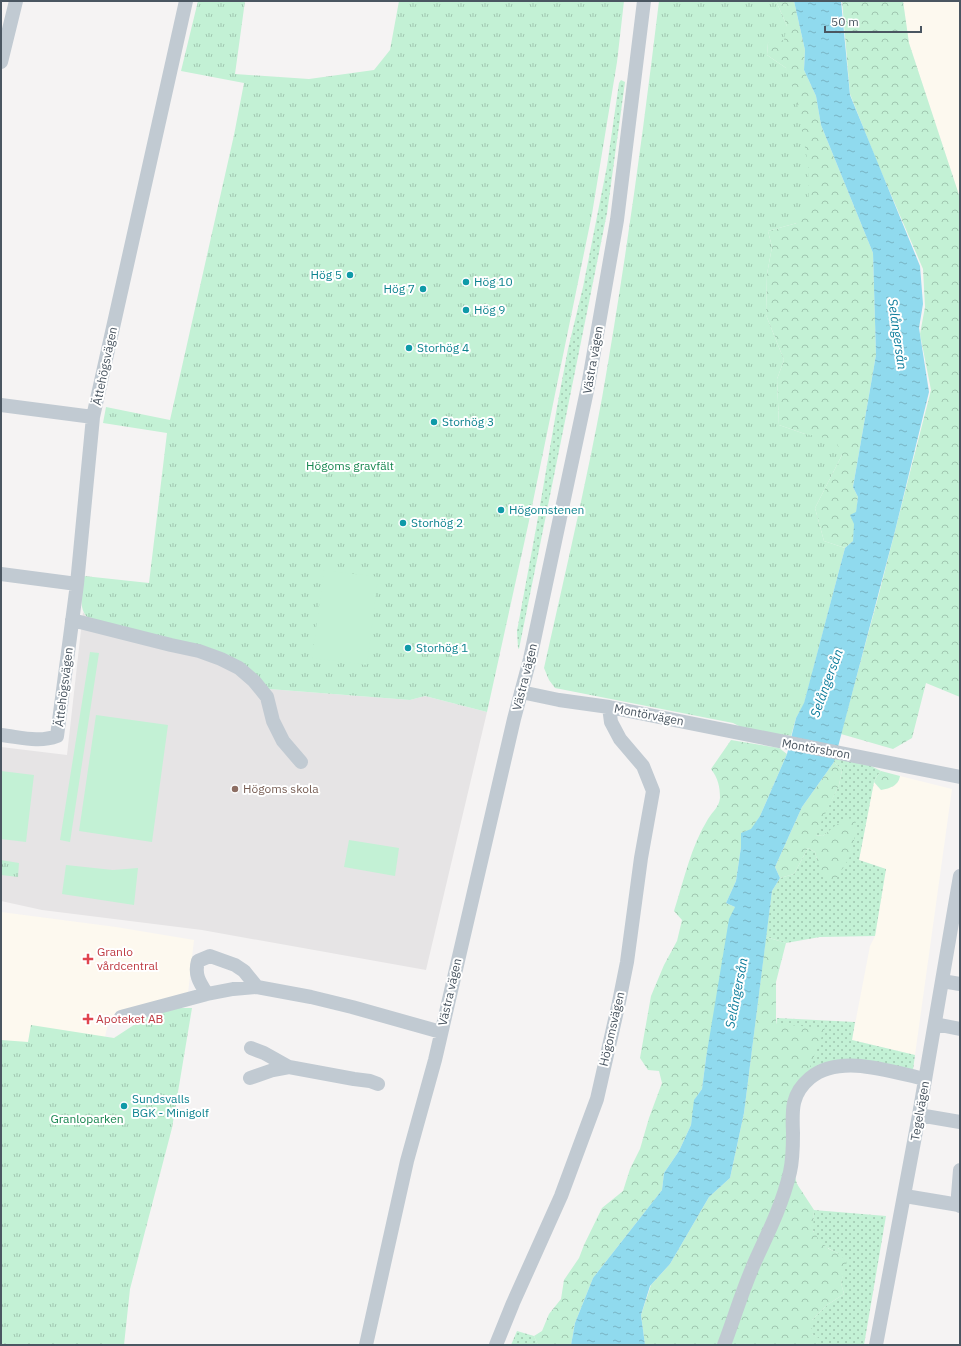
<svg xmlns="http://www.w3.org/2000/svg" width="961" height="1346" font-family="'IBM Plex Sans',sans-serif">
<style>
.commercial{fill:#fdf9ef}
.education{fill:#e6e4e5}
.grass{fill:url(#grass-dots)}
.forest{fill:url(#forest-crowns)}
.park{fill:url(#park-tufts)}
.pitch{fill:#c3f1d5}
.water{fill:url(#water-ripples)}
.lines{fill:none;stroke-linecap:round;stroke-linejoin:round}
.minor{stroke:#c1cad2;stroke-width:14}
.culture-dot{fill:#0f9aa8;stroke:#fff;stroke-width:1.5}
.education-dot{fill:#8d6e63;stroke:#fff;stroke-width:1.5}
.health-dot{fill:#e0444e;stroke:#fff;stroke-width:1.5}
.labels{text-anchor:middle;stroke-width:4;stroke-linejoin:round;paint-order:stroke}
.culture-label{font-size:12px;fill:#0d838f;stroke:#fff;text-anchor:start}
.street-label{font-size:12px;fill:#4a5661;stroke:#fff}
.park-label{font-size:12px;fill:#17864f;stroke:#fff}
.education-label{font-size:12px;fill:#785e54;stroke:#fff;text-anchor:start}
.health-label{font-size:12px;fill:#be3a42;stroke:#fff;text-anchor:start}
.water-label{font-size:13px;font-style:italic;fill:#0c7c9b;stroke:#fff}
</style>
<defs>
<pattern id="grass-dots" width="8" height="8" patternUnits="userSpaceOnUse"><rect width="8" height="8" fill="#c3f1d5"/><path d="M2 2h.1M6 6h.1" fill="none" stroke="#a0c6b0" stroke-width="1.8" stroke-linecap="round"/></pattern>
<pattern id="forest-crowns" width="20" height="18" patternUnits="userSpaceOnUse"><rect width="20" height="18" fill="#c3f1d5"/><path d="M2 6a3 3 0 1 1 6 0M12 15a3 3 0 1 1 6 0" fill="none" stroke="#a0c6b0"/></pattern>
<pattern id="park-tufts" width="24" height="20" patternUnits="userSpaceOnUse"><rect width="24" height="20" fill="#c3f1d5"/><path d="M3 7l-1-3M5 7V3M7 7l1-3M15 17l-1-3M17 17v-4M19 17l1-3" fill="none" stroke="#a0c6b0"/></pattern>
<pattern id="water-ripples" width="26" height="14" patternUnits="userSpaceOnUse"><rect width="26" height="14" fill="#90daee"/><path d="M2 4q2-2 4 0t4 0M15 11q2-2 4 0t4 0" fill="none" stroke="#78b4c4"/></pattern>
</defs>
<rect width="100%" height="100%" fill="#f5f3f3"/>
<path class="commercial" d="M903 1H960V198L909 43Z
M900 776 952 789 915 1055 852 1040 870 946 875 936 886 869 859 860 874 782 881 790 899 781Z
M1 912 116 927 194 940 188 993 109 1018 105 1037 31 1026 28 1043 1 1040Z"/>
<path class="education" d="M83 612 88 618 210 652 269 689 410 700 425 696 487 712 426 970 202 930 42 910 1 901V747L67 755Z"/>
<path class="grass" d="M621 80 625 82 607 213 519 649 518 648 517 631 537 523 557 407 568 349 583 287 607 166 619 83Z
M835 758 863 762 881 771 877 776 874 782 859 860 886 869 875 936 820 937 786 943 766 937 772 891 780 878 794 874 808 848 815 852 817 860 831 830 823 836 814 835 839 785 842 770 833 761Z
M777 1018 855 1022 852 1040 915 1055 913 1070 855 1062 803 1080 776 1025Z
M814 1210 886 1216 864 1345H816L819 1339 812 1334V1320L827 1305 844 1294 841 1283 843 1274 838 1253C829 1250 815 1240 813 1230 812 1224 814 1216 814 1210Z
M517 1331 534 1336 538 1345H511Z"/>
<path class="forest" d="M776 1H794L805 50 804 70 816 96 821 125 873 253 876 355 853 487 858 497 853 541 845 548 824 541 815 508 842 455 805 434 779 425 777 379 784 360 766 315 767 274 772 247 768 231 797 223 786 68 767 55 768 43 787 26Z
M842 1H903L909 43 960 198V697L926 683 912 738 893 749 841 734 880 590 931 390 920 334 925 307 923 269 877 162 850 94Z
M731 740 779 748 787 754 760 816 751 830 741 833V847L736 881 726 903 735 907 706 1058 702 1089 695 1099 691 1125 679 1151 664 1173 662 1190 593 1278 575 1323 571 1345H538L534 1336 542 1331 549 1314 561 1299 564 1280 579 1258 584 1245 602 1208 623 1191 630 1169 640 1149 649 1118 662 1083 659 1071 648 1070 640 1058 651 996 664 965 677 941 682 920 674 911C684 880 691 846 708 819 713 811 719 807 720 798 720 787 718 778 711 769Z
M834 762 842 770 839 785 815 835 823 836C833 828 840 819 854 818L857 826 851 855 835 881 823 877 817 860 815 852 808 848 794 874 780 878 775 867 802 807Z
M881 771 900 776C898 786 891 788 881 790L874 782 877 776Z
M766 937 786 943 776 982V1024L825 1028 807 1075 793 1095 791 1161 797 1184 814 1210 813 1231 820 1241 829 1249 838 1253 847 1261 841 1283 844 1294 827 1305 812 1320V1334L820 1339 816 1345H645L641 1315 651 1285 670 1264 709 1197 730 1178 744 1113Z"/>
<path class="park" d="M198 1H245L235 74 309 79 374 70 390 50 399 1H624L617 62 592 214 529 521 487 712 425 696 410 700 269 689 250 674 88 618C77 607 83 591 84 576L149 583 167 433 103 423 106 407 170 420 234 135 244 83 181 71Z
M659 1H776L787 26 784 40 768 43 767 55 786 68 796 97 808 164 809 204 797 223 768 231 772 247 767 274 766 315 784 360 777 379 779 425 805 434 835 440 842 455 815 508 824 541 845 548 804 704 796 718 791 736 747 730 733 723 555 688 549 680 544 668C564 578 585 489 602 398 625 267 643 134 659 1Z
M1 860 19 863 18 877 1 875Z
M169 1008H192L172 1128 130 1289 124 1345H1V1040L28 1042 31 1025 114 1038 146 1017Z"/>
<path class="pitch" d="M324 570 378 577 367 665 312 658Z
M90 652 99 653 70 842 60 840Z
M96 715 168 725 152 842 79 831Z
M1 771 34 775 26 842 1 839Z
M349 840 399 848 395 876 344 867Z
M66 865 113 870 138 868 134 905 62 894Z"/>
<path class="water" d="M794 1H841L850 95 920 266 923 304 919 328 929 392 895 531 834 762 802 807 775 867 780 878 772 891 744 1113 730 1178 709 1197 670 1264 650 1286 641 1315 645 1345H571L575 1323 593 1278 662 1190 664 1173 679 1151 691 1125 694 1100 702 1089 706 1058 729 919 735 907 726 903 736 881 741 847V833L751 829 760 816 787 754 796 718 804 703 845 548 853 541 854 524 850 515 856 512 858 497 853 487 876 355 873 253 821 125 816 96 804 70 805 50Z"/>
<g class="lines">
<path class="minor" d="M1 62 16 1
M1 405 93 417
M1 574 77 584
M72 620 171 645 199 651 221 659 239 668 254 681 267 697 273 721 283 741 301 762
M521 692 559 700 609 707 960 777
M1 735C20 737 39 743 57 736L77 584 93 417 186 1
M942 981 960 984
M207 994C200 983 194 975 198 961L210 956 235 965 244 971 257 987
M121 1017 207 994 233 989 257 987 311 997 352 1007 441 1032
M935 1024 960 1029
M251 1048 264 1053 289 1067 354 1079 370 1081 378 1084
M250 1078 273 1070 289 1067
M919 1115 960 1122
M960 1170 958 1195 960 1206
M905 1196 959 1205
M366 1345 407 1161 435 1060 514 719 530 659 588 386 617 220 644 1
M496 1345 513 1303 561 1196 597 1099 619 1002 627 962 641 858 653 791 643 766 620 739 611 722 609 707
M724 1345C735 1316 744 1285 757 1257 770 1229 783 1202 790 1172 793 1159 793 1146 793 1133 792 1110 791 1094 810 1078 840 1053 892 1072 925 1079
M876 1345 919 1115 960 876"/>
</g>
<g class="culture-dot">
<circle cx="350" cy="275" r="4"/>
<circle cx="466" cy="282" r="4"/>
<circle cx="423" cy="289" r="4"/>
<circle cx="466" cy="310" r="4"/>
<circle cx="409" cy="348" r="4"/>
<circle cx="434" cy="422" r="4"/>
<circle cx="501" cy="510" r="4"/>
<circle cx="403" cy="523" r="4"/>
<circle cx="408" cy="648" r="4"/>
<circle cx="124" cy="1106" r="4"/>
</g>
<circle class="education-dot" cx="235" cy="789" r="4"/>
<g class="health-dot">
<path d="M86 953h4v4h4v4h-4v4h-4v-4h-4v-4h4z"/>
<path d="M86 1013h4v4h4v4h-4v4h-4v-4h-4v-4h4z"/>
</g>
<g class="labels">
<g class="culture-label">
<text x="342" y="279" text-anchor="end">Hög 5</text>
<text x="474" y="286">Hög 10</text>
<text x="415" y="293" text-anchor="end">Hög 7</text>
<text x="474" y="314">Hög 9</text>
<text x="417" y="352">Storhög 4</text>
<text x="442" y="426">Storhög 3</text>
<text x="509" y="514">Högomstenen</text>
<text x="411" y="527">Storhög 2</text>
<text x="416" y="652">Storhög 1</text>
<text x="132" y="1103">Sundsvalls<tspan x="132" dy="14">BGK - Minigolf</tspan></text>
</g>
<g class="street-label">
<text transform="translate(593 360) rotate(-80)" y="4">Västra vägen</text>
<text transform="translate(105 366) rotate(-78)" y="4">Ättehögsvägen</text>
<text transform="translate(525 677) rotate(-76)" y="4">Västra vägen</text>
<text transform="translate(64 687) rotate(-83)" y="4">Ättehögsvägen</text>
<text transform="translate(649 715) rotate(11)" y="4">Montörvägen</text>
<text transform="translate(816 749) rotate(10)" y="4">Montörsbron</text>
<text transform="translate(450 992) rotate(-77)" y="4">Västra vägen</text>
<text transform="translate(612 1029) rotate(-77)" y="4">Högomsvägen</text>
<text transform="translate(920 1111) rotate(-80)" y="4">Tegelvägen</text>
</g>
<g class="park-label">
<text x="350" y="470">Högoms gravfält</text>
<text x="87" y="1123">Granloparken</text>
</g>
<g class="education-label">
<text x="243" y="793">Högoms skola</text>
</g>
<g class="health-label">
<text x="97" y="956">Granlo<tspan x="97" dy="14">vårdcentral</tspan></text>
<text x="96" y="1023">Apoteket AB</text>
</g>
<g class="water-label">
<text transform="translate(898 334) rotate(82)" y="5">Selångersån</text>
<text transform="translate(826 683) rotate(-70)" y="5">Selångersån</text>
<text transform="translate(736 993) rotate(-79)" y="5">Selångersån</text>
</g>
</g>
<rect width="961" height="1346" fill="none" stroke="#4a5661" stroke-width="4"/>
<path d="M825 26v6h96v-6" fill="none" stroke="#4a5661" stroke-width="2"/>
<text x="831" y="26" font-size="12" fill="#4a5661" stroke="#ffffff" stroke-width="3" paint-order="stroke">50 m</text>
</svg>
